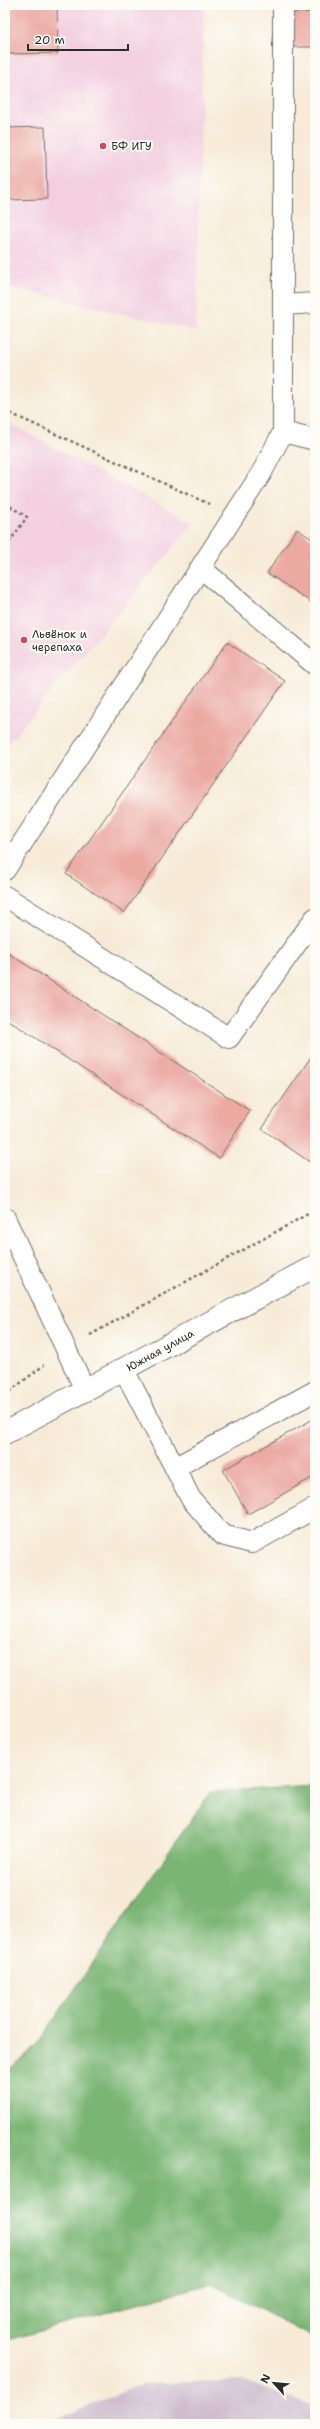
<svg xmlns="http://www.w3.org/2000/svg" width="320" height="2429" font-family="'Shantell Sans',sans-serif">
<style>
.built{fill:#f3cfe0}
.industrial{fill:#cfbdcf}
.forest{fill:#7ab574;stroke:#527050}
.building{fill:#eba9a2}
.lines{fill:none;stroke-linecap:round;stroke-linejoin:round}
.lane-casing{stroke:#726e68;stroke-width:22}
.secondary-casing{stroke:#726e68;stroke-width:24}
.path{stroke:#726e68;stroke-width:2.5;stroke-dasharray:3 3;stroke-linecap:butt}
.lane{stroke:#fff;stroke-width:20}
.secondary{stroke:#fff;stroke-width:22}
.poi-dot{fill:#d1495b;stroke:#fdfcf7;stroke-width:1.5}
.labels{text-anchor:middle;stroke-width:4;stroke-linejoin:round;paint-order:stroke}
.poi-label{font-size:11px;fill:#2b2b2b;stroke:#fdfcf7;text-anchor:start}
.street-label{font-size:11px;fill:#2b2b2b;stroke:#fdfcf7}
</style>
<rect width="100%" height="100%" fill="#fdfcf7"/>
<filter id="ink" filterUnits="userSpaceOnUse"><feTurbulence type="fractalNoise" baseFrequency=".025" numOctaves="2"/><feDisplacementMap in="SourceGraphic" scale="8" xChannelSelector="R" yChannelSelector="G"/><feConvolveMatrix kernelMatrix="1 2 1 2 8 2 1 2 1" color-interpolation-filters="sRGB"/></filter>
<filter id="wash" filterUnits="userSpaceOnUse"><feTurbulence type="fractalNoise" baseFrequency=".012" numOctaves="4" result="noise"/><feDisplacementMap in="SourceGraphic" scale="16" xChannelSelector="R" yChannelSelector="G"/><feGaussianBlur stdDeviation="0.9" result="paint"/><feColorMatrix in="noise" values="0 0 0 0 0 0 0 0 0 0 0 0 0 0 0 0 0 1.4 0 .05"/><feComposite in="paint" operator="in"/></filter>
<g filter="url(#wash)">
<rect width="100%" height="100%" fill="#f7ebd8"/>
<path class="built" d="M5 5H204L196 331 5 286Z
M5 421 194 523 5 747Z"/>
<path class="industrial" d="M242 2381 315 2406V2424H46L144 2383Z"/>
<path class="forest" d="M315 1786V2339L212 2283 5 2341V2073L35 2047 210 1792Z"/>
<g id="blocks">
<path class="building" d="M5 5H57L58 53 5 54Z
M315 12V47H287L286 13Z
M45 127 47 199 5 200V128Z
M297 529 315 541V605L267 573Z
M227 642 285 681 124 913 66 874Z
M5 951 250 1111 219 1158 5 1018Z
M315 1051V1164L314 1165 262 1129Z
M315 1418V1476L248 1514 223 1470Z"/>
</g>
</g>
<g filter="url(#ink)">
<use href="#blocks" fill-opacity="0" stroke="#726e68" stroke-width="1"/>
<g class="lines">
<defs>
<path id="lane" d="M283 305 315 303
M283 432 315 440
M201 568 315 665
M5 870 261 474 283 432V5
M5 896 229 1038 315 918
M5 1218 85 1390
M124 1370 191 1499 222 1535 252 1543 315 1508
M176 1467 315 1391"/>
<path id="secondary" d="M5 1433 315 1266"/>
</defs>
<use href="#lane" class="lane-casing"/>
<use href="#secondary" class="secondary-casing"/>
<path class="path" d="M5 411 209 504
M5 503 27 517 5 548
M90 1335 315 1210
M5 1395 44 1365"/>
<use href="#lane" class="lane"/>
<use href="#secondary" class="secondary"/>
</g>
</g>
<g class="poi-dot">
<circle cx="103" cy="146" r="4"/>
<circle cx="24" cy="640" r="4"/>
</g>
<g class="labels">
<g class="poi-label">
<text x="111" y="150">БФ ИГУ</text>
<text x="32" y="638">Львёнок и<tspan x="32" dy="13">черепаха</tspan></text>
</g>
<g class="street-label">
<text transform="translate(160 1350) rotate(-29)" y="4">Южная улица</text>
</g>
</g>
<rect width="320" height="2429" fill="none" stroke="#fdfcf7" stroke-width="20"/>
<g transform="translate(274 2383) rotate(297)" stroke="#fdfcf7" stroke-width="3" paint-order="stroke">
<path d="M0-3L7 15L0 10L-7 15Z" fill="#2b2b2b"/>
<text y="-6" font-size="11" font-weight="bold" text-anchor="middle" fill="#2b2b2b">N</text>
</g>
<path d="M28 44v6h100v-6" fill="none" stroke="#2b2b2b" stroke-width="2"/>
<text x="34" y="44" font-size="12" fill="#2b2b2b" stroke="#fdfcf7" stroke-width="3" paint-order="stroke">20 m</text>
</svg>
